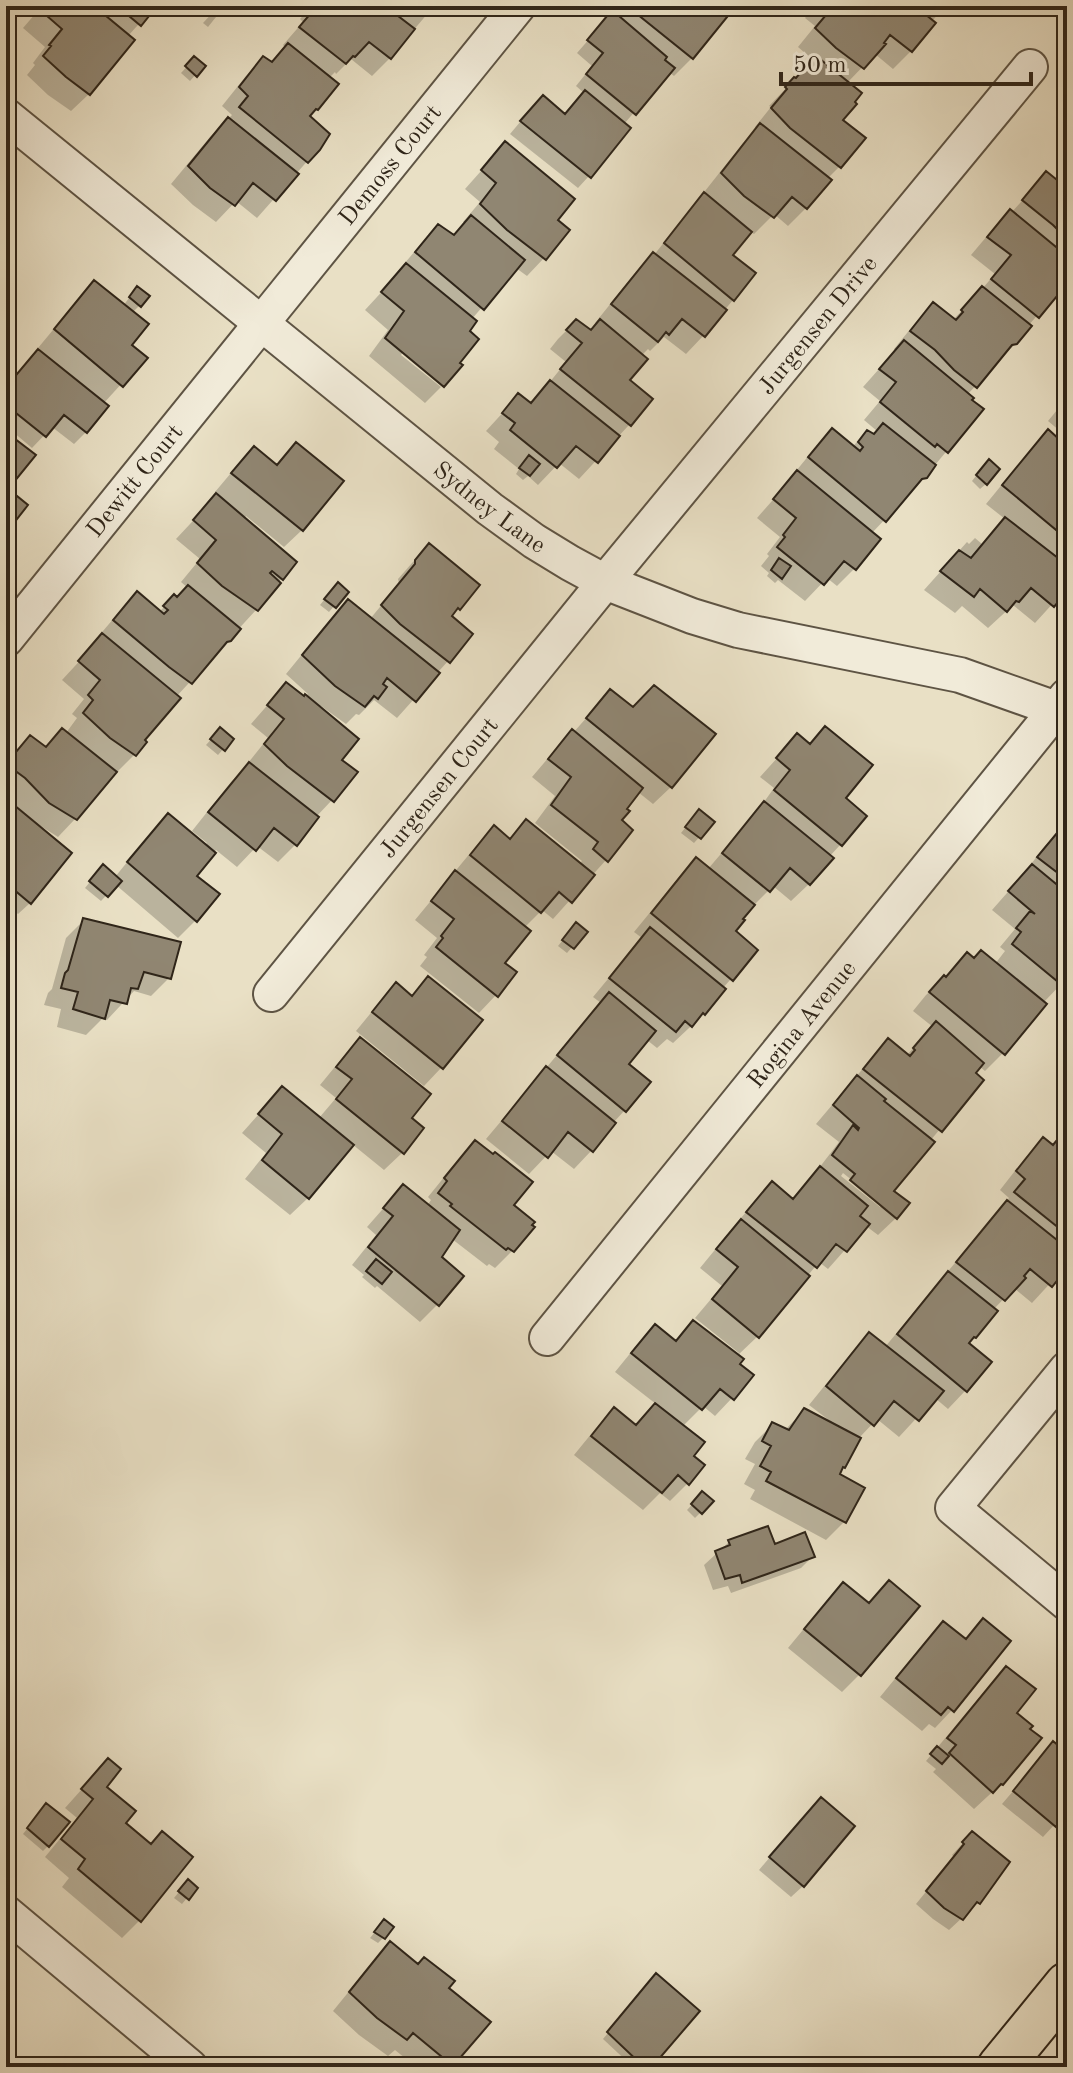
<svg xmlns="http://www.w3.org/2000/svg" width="1073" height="2073" font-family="'Old Standard TT',serif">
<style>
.shadow{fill:#0003;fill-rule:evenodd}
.building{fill:#908672;stroke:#2f2519;stroke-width:2}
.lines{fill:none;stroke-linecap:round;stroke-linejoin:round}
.minor-casing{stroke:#5e5444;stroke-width:38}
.primary-casing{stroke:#2f2519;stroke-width:48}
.minor{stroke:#f1ebd9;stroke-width:34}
.primary{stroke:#e9e0c5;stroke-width:44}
.labels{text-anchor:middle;stroke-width:7;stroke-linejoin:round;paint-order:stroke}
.street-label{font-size:24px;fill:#2f2519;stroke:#f1ebd9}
</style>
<rect width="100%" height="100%" fill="#e9e0c5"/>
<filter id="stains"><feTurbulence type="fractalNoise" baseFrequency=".0025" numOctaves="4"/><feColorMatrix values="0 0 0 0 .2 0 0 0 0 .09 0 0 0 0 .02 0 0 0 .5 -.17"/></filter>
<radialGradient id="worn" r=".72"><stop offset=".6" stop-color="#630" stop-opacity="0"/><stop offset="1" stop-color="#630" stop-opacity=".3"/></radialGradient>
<path class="shadow" d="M42 6H155L128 36 89 94 71 111 48 95 27 75 35 65 33 63 45 47 23 28Z
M312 6H434L390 58 372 76 351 59 336 74 335 72 329 78 316 109 308 117 318 149 257 218 236 201 216 222 193 205 171 184 210 137 232 115 222 106 246 76 264 59 270 63 286 48 283 45 303 22 300 19Z
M618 6H734L692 58 674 76 669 72 624 124 589 176 578 188 510 134 531 109 564 115 584 93 576 86 592 66 577 53Z
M814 6H946L931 22 933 24 911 51 893 69 875 54 847 83 840 120V166L827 179 829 181 806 208 788 226 774 214 754 234 750 231 730 255 733 300 703 336 686 354 664 337 650 351 648 349 641 356 627 381 650 399 629 425 579 479 559 463 538 485 528 476 523 480 516 474 519 469 494 449 499 442 486 431 518 396 529 404 545 388 566 362 550 349 558 339 576 321 590 332 597 325 595 323 636 272 654 255 692 207 706 193 705 191 743 143 757 129 755 127 771 107 769 106 813 60 798 47 815 26 805 18Z
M216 9 220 12 208 27 203 23Z
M194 59 203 66 190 81 181 73Z
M505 144 555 220 544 258 527 276 516 268 471 320 403 352 401 355 441 387 425 403 369 356 388 330 365 310 400 272 398 271 421 244 439 226 452 237 465 224 463 222 480 202 465 189Z
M1046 174 1067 191V281L1028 326 1016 343 967 395 969 400 981 410 925 477 871 534 878 540 854 569 837 586 827 578 805 601 778 580 775 583 767 576 769 573 761 566 769 556 767 554 780 537 757 518 793 477 792 476 814 449 832 431 852 447 867 432 873 436 877 431 864 420 880 401 863 387 895 351 894 349 916 322 934 305 953 320 982 289 995 274 971 255 993 229 1011 213Z
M94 283 123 306 132 294 140 305 132 313 130 345 145 358 103 404 86 432 74 444 52 427 32 448 6 426V388L40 349 38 348 77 301Z
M1067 398V437L1048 421Z
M1048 432 1060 442 1067 443V588L1035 623 1013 605 988 628 962 606 955 613 924 590 967 542 969 544 975 538 982 544 1005 519 986 504 1031 449Z
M296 444 302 530 284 547 246 516 244 519 282 578 256 610 176 697 142 741 135 754 117 772 115 771 75 819 58 837 39 825 30 903 18 914 6 904V805L19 812 21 810 6 795V763L30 737 44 748 62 730 66 733 77 718 72 714 84 699 62 680 99 640 97 638 120 611 137 594 159 612 174 597 177 599 188 588 181 582 200 559 176 539 218 494 215 492 236 467 254 449 276 466Z
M983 467 986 484 980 489 972 481Z
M429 546 478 585 450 617 448 661 397 718 374 700 359 715 356 714 346 724 321 706 319 708 339 760 332 800 316 817 295 845 278 862 257 846 237 867 216 850 195 876 196 920 178 938 116 885 101 901 85 888 98 872 115 877 150 834 168 816 204 846 207 843 192 831 231 782 249 764 248 763 268 738 251 724 286 684 304 698 308 694 286 674 331 619 348 601 370 619 399 584 398 579 412 563Z
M332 590 346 592 329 612 320 605Z
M610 691 671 787 653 804 638 792 619 821 606 860 553 919 542 910 524 928 502 963 496 995 479 1013 420 966 427 957 424 955 437 938 415 920 476 846 494 828 508 840 527 821 579 864 582 861 535 823 555 796 532 777 555 750 573 733Z
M825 728 843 798 841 844 829 857 809 884 791 901 773 886 751 908 733 932 756 951 722 989 704 1014 673 1043 667 1039 657 1048 647 1040 627 1065 625 1110 613 1123 591 1151 574 1169 551 1151 529 1174 486 1139 601 1003 593 997 642 938 634 932 679 877 696 860 708 869 759 809 774 788 760 777 797 736 808 745Z
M215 735 232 739 218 755 206 745Z
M694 817 712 823 694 843 681 833Z
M1062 829 1067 833V978L1043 1003 1044 1004 1003 1053 985 1071 979 1066 973 1074 981 1080 930 1141 891 1192 896 1218 878 1235 866 1226 828 1269 819 1262 758 1336 737 1356 732 1398 715 1416 703 1406 682 1427 691 1456 688 1483 670 1501 660 1493 643 1510 574 1455 596 1428 614 1410 634 1427 656 1404 615 1372 637 1345 655 1327 674 1343 693 1322 737 1356 739 1353 695 1318 722 1286 700 1268 755 1201 772 1184 791 1200 816 1172 839 1142 816 1124 871 1059 888 1041 906 1056 933 1027 913 1011 926 995 950 973 974 960 995 964 1005 951 1000 947 1015 929 992 910 1022 876 1044 847ZM843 1173 883 1205 880 1207 841 1176Z
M83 921 169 978 151 996 134 991 107 1020 102 1019 86 1035 57 1027 61 1009 44 1005 48 993 52 989 66 938Z
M571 930 585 932 567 953 558 946Z
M428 979 480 1020 441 1068 424 1086 356 1031 379 1003 396 985 410 997Z
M360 1040 409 1118 422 1129 402 1153 384 1170 352 1144 308 1198 290 1215 245 1179 266 1153 242 1133 282 1088 319 1118 336 1098 320 1085 343 1057Z
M1067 1127V1228L1055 1241 1067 1250V1265L1032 1303 1014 1288 993 1310 967 1344 989 1362 965 1391 948 1409 935 1398 899 1437 877 1419 859 1438 843 1467 837 1475 862 1488 844 1522 826 1540 750 1499 755 1490 744 1484 755 1464 745 1459 755 1442 772 1425 785 1430 804 1410 829 1423 830 1421 809 1405 852 1352 870 1335 885 1347 1009 1198 1000 1190 1025 1158 1043 1140 1051 1146Z
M476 1142 511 1206 512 1251 495 1268 489 1264 487 1266 452 1239 439 1258 438 1304 420 1322 377 1286 375 1288 362 1277 364 1275 352 1265 376 1235 367 1227 403 1186 427 1206 431 1200 428 1197 458 1160Z
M702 1494 711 1502 695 1518 687 1510Z
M729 1542 774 1546 812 1557 801 1568 731 1593 728 1586 713 1590 704 1565Z
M889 1582 917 1606 859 1675 842 1692 788 1648 826 1602 843 1585 867 1605Z
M983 1621 1008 1642 952 1710 935 1728 929 1724 922 1731 880 1697 926 1641 943 1624 964 1640Z
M1007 1669 1014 1714 1001 1784 974 1809 933 1772 936 1769 926 1761 989 1686Z
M1053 1744 1067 1755V1811L1043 1837 1002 1804Z
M108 1760 104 1787 124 1823 140 1920 122 1938 62 1887 69 1878 45 1857 77 1818 65 1808Z
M41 1811 48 1846 43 1851 23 1834Z
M809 1811 803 1886 791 1897 759 1870Z
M972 1833 978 1903 949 1930 933 1919 916 1904 954 1857 952 1855Z
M183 1887 187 1898 182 1904 174 1898Z
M379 1927 383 1938 378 1943 370 1938Z
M391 1944 488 2022 450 2067H416L395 2050 388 2056 359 2035 333 2011 373 1962Z
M651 1981 649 2067H633L603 2039Z"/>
<path class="building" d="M42 6H94L135 40 90 95 66 77 43 56 51 46 49 45 62 29 39 9Z
M117 6H157L141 26Z
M317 6H385L415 29 391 59 369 42 355 57 353 56 346 64 299 27Z
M627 6H736L693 59Z
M829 6H915L936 23 912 52 890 35 884 43 886 44 864 69 836 48 815 28 832 8Z
M612 10 667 57 665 60 675 68 636 115 586 74 603 53 587 40Z
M288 43 339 84 318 110 316 109 310 116 330 134 320 150 308 163 239 107 248 96 239 87 263 56 272 62Z
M815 55 862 93 855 102 857 104 843 120 866 138 841 168 790 128 771 108 787 89 785 87 794 77 796 78Z
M194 56 206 66 197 77 185 66Z
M585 90 631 128 591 178 520 121 543 95 565 114Z
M228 117 299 174 276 201 253 183 235 206 210 188 188 166Z
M760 123 832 180 807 209 792 197 774 218 744 196 721 173Z
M505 141 575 199 558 220 570 230 546 260 507 230 480 204 496 183 481 170Z
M1046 171 1067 188V239L1053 225 1022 200Z
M704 192 752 232 733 255 756 273 734 301 664 243Z
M1010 209 1067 256V284L1039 318 991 279 1011 255 987 237Z
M471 215 525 260 484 310 415 252 438 224 454 235Z
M653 252 727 310 705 337 682 319 669 335 666 332 658 342 611 304Z
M406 263 477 321 470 331 479 339 460 363 463 365 444 387 385 338 404 311 381 292Z
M94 280 149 324 132 345 148 358 123 387 54 329Z
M137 286 150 296 141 307 129 297Z
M982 286 1032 326 1017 344 1012 345 977 388 954 370 935 350 910 331 933 302 956 320 963 312 961 310Z
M576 319 591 330 600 319 648 359 630 380 653 399 631 426 560 369 582 343 566 330Z
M904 340 974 398 972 400 984 409 948 453 937 444 935 447 880 402 896 382 879 369Z
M38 349 109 406 87 433 64 415 46 437 6 405V387Z
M550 380 620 436 598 463 576 446 557 468 510 430 515 423 502 413 518 393 531 403Z
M883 423 936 465 927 478 922 479 886 522 808 457 832 428 860 451 863 447 858 442 867 430 874 434Z
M1048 429 1060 440 1063 437 1067 440V539L1002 485Z
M6 432 36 455 14 482 12 480 6 487 28 505 6 533Z
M296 442 344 481 303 531 231 473 254 446 277 465Z
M529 455 540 464 530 476 519 468Z
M989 459 1000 469 987 485 976 475Z
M797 470 881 539 856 570 844 561 824 585 777 547 785 537 783 535 796 518 773 499Z
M216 493 297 562 283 580 272 571 270 573 281 583 258 611 222 586 197 563 216 540 193 520Z
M1005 517 1067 565V591L1054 607 1031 588 1019 602 1016 601 1007 612 980 589 974 597 940 571 959 550 971 558Z
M429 543 480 585 460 610 458 608 452 616 473 634 450 663 400 624 381 605 415 564V560Z
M779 558 791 566 782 579 771 570Z
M338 582 349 592 336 608 324 599Z
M188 585 241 629 231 641 227 642 192 684 169 667 113 620 137 591 164 614 168 610 163 606 174 594 177 597Z
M348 599 440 673 416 702 387 678 383 684 387 687 378 699 374 696 365 707 335 686 302 655Z
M102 633 181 698 145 740 147 742 136 756 110 738 83 713 93 700 88 695 100 680 78 661Z
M286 682 304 696 305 694 359 739 342 760 358 772 334 802 287 766 264 744 284 719 267 705Z
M654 685 716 734 672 788 586 718 610 689 633 707Z
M825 726 873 765 846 798 867 816 842 846 774 790 790 770 776 758 797 733 810 744Z
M220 727 234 739 225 751 210 739Z
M62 728 117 772 77 820 49 803 25 778 6 764 30 735 46 747Z
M572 729 643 788 627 809 630 811 622 820 633 830 608 862 593 849 598 842 551 805 571 777 548 759Z
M249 762 319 817 297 846 274 828 256 851 208 812Z
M8 800 72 853 31 904 6 883V803Z
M764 801 834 858 810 885 790 868 770 892 722 853Z
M699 809 715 822 701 839 685 827Z
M168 813 216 853 197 876 220 894 197 922 127 862Z
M526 819 595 875 572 903 559 892 541 913 470 855 494 825 510 839Z
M1062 827 1067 831V880L1037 857Z
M696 857 755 905 743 919 745 920 736 931 758 950 733 981 651 913Z
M103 864 122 881 108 897 89 881Z
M1032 864 1067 893V981L1063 986 1012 944 1021 932 1016 928 1030 911 1035 914 1008 891Z
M455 870 531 931 505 963 517 972 498 997 436 947 443 938 441 936 454 919 431 901Z
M83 918 181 942 171 979 144 972 138 989 131 988 127 1004 110 1000 105 1019 73 1009 78 992 61 988 65 973 68 970Z
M576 922 588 932 574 949 562 940Z
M650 927 726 989 705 1015 703 1013 692 1027 685 1021 676 1032 609 978Z
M981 950 1047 1004 1005 1055 929 992 944 975 946 977 967 952 974 958Z
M428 976 483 1020 443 1069 372 1012 396 982 412 996Z
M609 992 656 1031 629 1064 651 1082 626 1112 557 1055Z
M936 1021 984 1063 976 1073 984 1080 942 1132 863 1069 888 1038 910 1056 915 1050 913 1048Z
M360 1037 431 1094 412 1118 424 1128 404 1154 336 1099 352 1079 336 1067Z
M546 1066 616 1123 593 1152 568 1132 548 1158 502 1121Z
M857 1075 886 1099 884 1101 935 1142 894 1191 910 1203 897 1219 850 1180 855 1174 832 1155 853 1125 858 1130 859 1128 833 1105Z
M282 1086 354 1145 309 1199 262 1160 282 1134 258 1114Z
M1066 1129 1067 1231 1065 1233 1014 1192 1025 1179 1016 1171 1043 1137 1053 1145Z
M475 1140 493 1154 495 1152 533 1182 514 1205 535 1222 532 1225 535 1227 514 1252 508 1248 506 1250 450 1206 452 1204 438 1193 447 1181 444 1178Z
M820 1166 868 1206 860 1216 870 1224 847 1252 836 1244 817 1268 746 1212 772 1181 793 1199Z
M403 1184 460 1230 442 1257 464 1276 439 1306 368 1247 393 1216 383 1208Z
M1007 1200 1067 1248V1268L1052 1287 1030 1269 1024 1276 1026 1278 1005 1301 956 1262Z
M741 1219 810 1276 759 1338 712 1299 738 1267 716 1249Z
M376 1259 392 1272 382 1284 366 1271Z
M948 1271 998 1311 976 1338 974 1337 969 1343 992 1362 967 1392 897 1334Z
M693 1320 744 1359 740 1364 754 1375 734 1400 720 1389 702 1410 631 1353 655 1324 676 1341Z
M869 1332 944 1391 919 1421 894 1401 874 1426 826 1386Z
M655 1403 705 1442 694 1456 705 1465 689 1485 678 1475 662 1493 591 1436 614 1407 636 1425Z
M804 1408 861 1438 845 1468 843 1467 840 1474 865 1488 846 1523 766 1481 771 1472 760 1466 771 1446 762 1441 772 1422 789 1430Z
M702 1491 714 1501 702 1514 691 1504Z
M768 1526 775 1544 805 1532 815 1557 742 1583 740 1575 725 1579 715 1551 730 1545 728 1540Z
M889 1580 920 1606 861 1676 804 1629 843 1582 869 1603Z
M983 1618 1011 1641 954 1712 948 1707 941 1715 896 1678 943 1621 966 1639Z
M1006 1666 1036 1689 1017 1713 1033 1726 1030 1729 1042 1738 1003 1785 1001 1784 993 1793 949 1753 956 1745 947 1738Z
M1053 1741 1067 1753V1814L1056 1827 1013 1791Z
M937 1746 949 1756 942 1764 930 1754Z
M108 1758 121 1769 107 1787 136 1811 126 1823 151 1844 162 1831 193 1857 141 1922 78 1869 85 1859 61 1839 93 1799 81 1789Z
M821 1797 855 1826 804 1887 769 1857Z
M46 1803 70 1822 49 1847 27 1828Z
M972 1831 1010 1862 980 1904 977 1902 963 1920 944 1908 926 1891 964 1844 962 1842Z
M188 1879 198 1888 189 1900 178 1891Z
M384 1919 394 1927 385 1939 374 1932Z
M390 1941 418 1964 424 1957 455 1981 449 1988 491 2022 453 2066 413 2033 407 2040 377 2018 349 1992Z
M656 1973 700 2011 652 2067H644L607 2032Z"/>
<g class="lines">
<defs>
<g id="minor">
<path id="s1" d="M6 116 490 509 534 541 570 563 605 582 692 616 738 630 960 675 1056 709 1067 715"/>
<path id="s2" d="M6 639 518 6"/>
<path id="s3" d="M271 994 605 582 1030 67"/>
<path id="s4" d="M547 1338 1067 696"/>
<path d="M1067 1369 953 1508 1067 1603"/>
<path d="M6 1913 190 2067"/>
</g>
<path id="primary" d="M1000 2067 1067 1985"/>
</defs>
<use href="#minor" class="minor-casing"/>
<use href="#primary" class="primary-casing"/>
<use href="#minor" class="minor"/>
<use href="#primary" class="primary"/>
</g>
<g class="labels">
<g class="street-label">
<text dy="8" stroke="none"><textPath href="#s2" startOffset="610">Demoss Court</textPath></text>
<text dy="8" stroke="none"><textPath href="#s3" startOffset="864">Jurgensen Drive</textPath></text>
<text dy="8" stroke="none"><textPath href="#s2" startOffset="204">Dewitt Court</textPath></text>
<text dy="8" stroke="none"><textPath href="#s1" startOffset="622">Sydney Lane</textPath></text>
<text dy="8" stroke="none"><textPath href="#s3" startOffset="266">Jurgensen Court</textPath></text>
<text dy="8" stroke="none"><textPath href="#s4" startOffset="404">Rogina Avenue</textPath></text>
</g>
</g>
<rect width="1073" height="2073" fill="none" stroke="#e9e0c5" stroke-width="32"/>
<rect x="8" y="8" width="1057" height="2057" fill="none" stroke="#2f2519" stroke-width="4"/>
<rect x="16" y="16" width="1041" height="2041" fill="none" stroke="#2f2519" stroke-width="2"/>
<path d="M781 72v12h250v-12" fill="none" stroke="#2f2519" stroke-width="4"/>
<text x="793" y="72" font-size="24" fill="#2f2519" stroke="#f1ebd9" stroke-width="6" paint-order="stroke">50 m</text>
<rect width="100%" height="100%" filter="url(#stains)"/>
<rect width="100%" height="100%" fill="url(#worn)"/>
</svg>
